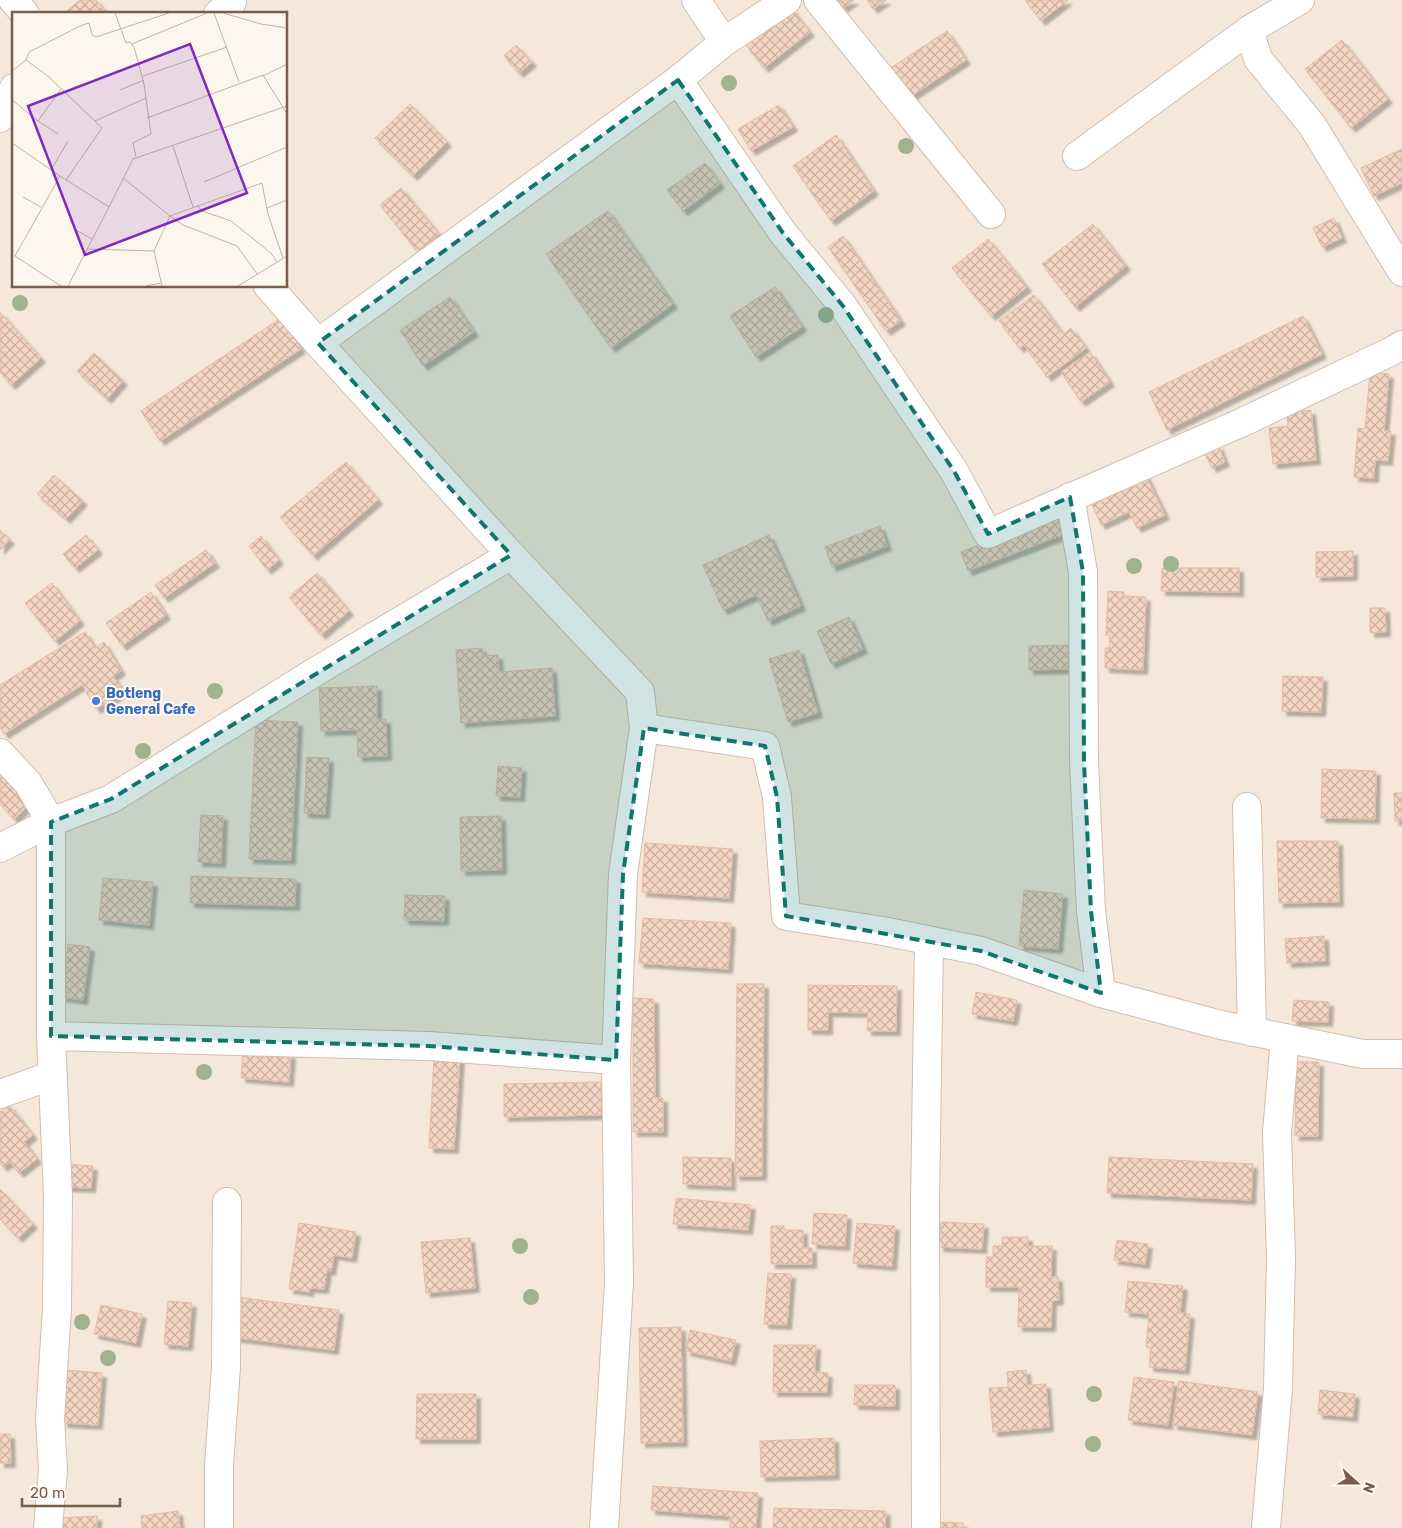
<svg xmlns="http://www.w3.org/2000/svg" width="1402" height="1528" font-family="Rubik,sans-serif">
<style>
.residential{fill:#f5e8da;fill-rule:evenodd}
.building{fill:url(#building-cross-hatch);stroke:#e6bba3;filter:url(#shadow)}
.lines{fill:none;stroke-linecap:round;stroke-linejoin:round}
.street-casing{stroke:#d1beb0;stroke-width:30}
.street{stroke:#fff;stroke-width:28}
.tree{fill:#a0b28e}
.marked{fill:#0f766e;fill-opacity:0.2;stroke:#0f766e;stroke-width:4;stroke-dasharray:10 6;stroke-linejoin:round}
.shop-dot{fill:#3f7fe0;stroke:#fffaf3;stroke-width:2}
.labels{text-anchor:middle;stroke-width:4;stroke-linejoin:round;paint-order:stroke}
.shop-label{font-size:14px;font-weight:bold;fill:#366cbe;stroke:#fffaf3;text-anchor:start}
.inset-road{fill:none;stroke:#c5b3a7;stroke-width:1}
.view{fill:#7b2cbf;fill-opacity:0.15;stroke:#7b2cbf;stroke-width:2.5}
.inset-edge{fill:none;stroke:#7a5c4d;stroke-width:2.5}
</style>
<defs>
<pattern id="building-cross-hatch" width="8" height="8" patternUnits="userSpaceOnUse" patternTransform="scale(1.25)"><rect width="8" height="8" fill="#f3d5c3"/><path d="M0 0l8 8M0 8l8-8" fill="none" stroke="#cab0a1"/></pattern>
<filter id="shadow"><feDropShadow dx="4.5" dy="4.5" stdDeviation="1" flood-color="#0004"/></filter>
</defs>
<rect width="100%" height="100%" fill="#fdf6ec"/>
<path class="residential" d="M0 0H1402V1528H0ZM14 14H286V286H14Z"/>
<path class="building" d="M80 0H96L107 14H63Z
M837 0H854L843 8Z
M867 0H886L873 9Z
M1025 0H1068L1041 21Z
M791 8 810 32 764 68 745 44Z
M947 31 966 60 908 98 889 69Z
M1342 40 1388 99 1351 128 1305 69Z
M516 45 532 62 519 73 504 56Z
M410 104 447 142 413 176 375 138Z
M779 105 793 127 751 151 738 129Z
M836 135 874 191 831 221 793 166Z
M1402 149V183L1374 196 1361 168Z
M705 163 720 184 683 211 667 190Z
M401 188 439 234 418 252 380 205Z
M608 211 673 304 611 348 546 254Z
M1334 218 1342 238 1322 247 1313 228Z
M1093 224 1126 266 1075 307 1042 264Z
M843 236 901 321 886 331 828 247Z
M988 239 1027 287 991 316 952 268Z
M775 287 802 327 756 357 730 316Z
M1034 295 1063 334 1071 328 1086 348 1047 377 1024 345 1019 348 999 321Z
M450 297 474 332 423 366 400 330Z
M0 312 41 358 11 385 0 372Z
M1303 316 1322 354 1167 430 1149 392Z
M281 318 301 349 160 441 141 411Z
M1090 352 1110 382 1081 402 1061 372Z
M94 353 123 381 107 399 77 371Z
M1370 373 1389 374 1384 431H1391L1388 461 1375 460 1374 478 1354 477 1358 428 1365 429Z
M1311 410 1316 460 1273 464 1269 428 1288 426 1287 413Z
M1218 445 1225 462 1212 468 1204 452Z
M346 462 378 500 313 556 280 517Z
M1144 472 1165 515 1137 528 1129 512 1101 525 1089 498Z
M54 475 83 501 66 519 37 494Z
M1057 515 1065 534 968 571 961 552Z
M880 526 887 546 832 567 825 547Z
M0 530 10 540 0 550Z
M86 535 98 550 75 568 63 554Z
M769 535 801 606 768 621 756 595 723 610 703 565Z
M261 536 279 560 267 570 249 546Z
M206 550 215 563 164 598 155 585Z
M1353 551V576L1316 577V552Z
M1162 568H1239V592L1161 591Z
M317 573 349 611 321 635 289 597Z
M52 583 80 621 55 641 25 603Z
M1108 591 1124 592V596L1146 597 1143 670 1105 668V648H1109L1110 636 1106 635Z
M151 592 166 615 122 646 106 623Z
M1370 608H1385L1386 632 1370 633Z
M849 617 863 649 831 664 817 631Z
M85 632 95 648 104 642 121 671 113 676 123 692 96 709 82 685 4 734 0 727V685Z
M1068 645 1069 669 1029 670V646Z
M482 648 483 656 498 655 499 672 552 668 555 716 461 723 456 650Z
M799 650 818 713 788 722 769 659Z
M1283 676 1323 677 1321 712 1282 711Z
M377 686V720L386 719 387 756 358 757 357 730 321 731 319 688Z
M256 720 298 722 291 860 249 859Z
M307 757 329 758 325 814 304 813Z
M0 763 34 800 14 819 0 804Z
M498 766 522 768 520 797 496 796Z
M1322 769 1376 771 1375 819 1321 818Z
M1394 793H1402V820L1395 821Z
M201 815 223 816 221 863 198 862Z
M501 816 502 870 461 871 460 817Z
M1277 841H1338L1339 902 1279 903Z
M645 843 733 849 729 898 642 892Z
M191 876 296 879 295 906 190 903Z
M103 878 153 882 149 925 99 920Z
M1024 890 1063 894 1058 949 1019 946Z
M405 895 445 896 444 921 404 920Z
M643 918 731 923 728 969 639 963Z
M1324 936 1325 961 1287 963 1285 939Z
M68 944 90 947 83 1000 61 997Z
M737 984H764L762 1176H735Z
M808 985 897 986 896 1031H867L868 1013 828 1012V1030H808Z
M976 992 1017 1000 1013 1021 972 1014Z
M633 998 654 999 655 1098H663V1132H633Z
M1294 1000 1329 1002 1328 1022 1292 1021Z
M243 1051 291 1054 289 1082 241 1078Z
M434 1056 460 1057 454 1149 429 1148Z
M1296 1062H1319L1318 1136H1295Z
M601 1082V1115L504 1117V1084Z
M9 1105 33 1135 24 1142 37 1159 19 1173 10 1162 3 1167 0 1163V1112Z
M683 1157 731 1158V1186L683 1184Z
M1109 1157 1253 1164 1251 1200 1107 1193Z
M66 1164 93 1166 91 1188 65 1187Z
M0 1189 33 1224 18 1238 0 1219Z
M676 1198 751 1205 748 1230 673 1224Z
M814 1213 847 1215 845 1246 812 1244Z
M941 1222 984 1224 982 1249 939 1247Z
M299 1223 356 1232 352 1258 334 1255 331 1271 327 1270 324 1289 310 1288 309 1292 289 1289Z
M857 1223 895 1226 892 1266 853 1263Z
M771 1226H784V1230H803V1248H812V1264H771Z
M1002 1237H1028V1246H1052L1051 1277H1058L1059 1300 1052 1301 1051 1327H1018L1019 1287H986V1257H993V1246H1002Z
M470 1238 475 1288 426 1293 421 1242Z
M1117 1240 1148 1244 1145 1264 1114 1260Z
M768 1273 791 1274 787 1325 764 1324Z
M1128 1281 1183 1286 1180 1313 1190 1314 1185 1370 1149 1367 1151 1348 1146 1347 1149 1314 1125 1312Z
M236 1297 339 1310 334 1350 231 1337Z
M168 1301 192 1303 188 1346 164 1344Z
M101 1305 142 1314 136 1343 94 1334Z
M681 1327 683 1442 641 1443 639 1328Z
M690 1330 736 1340 731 1361 686 1351Z
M774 1345H816L815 1372 828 1373 827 1392H773Z
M67 1370 102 1373 98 1425 63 1423Z
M1026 1370 1027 1385 1046 1384 1049 1427 993 1432 989 1388 1008 1387 1007 1372Z
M1134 1377 1174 1382 1168 1425 1128 1420Z
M1179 1381 1258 1392 1252 1435 1173 1425Z
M855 1385H895V1406L854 1405Z
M1320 1390 1355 1394 1353 1417 1318 1414Z
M417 1394H476V1439H416Z
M0 1434H10L11 1463H0Z
M834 1438 835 1475 761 1477 760 1441Z
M653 1486 758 1493 756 1528H730V1516L651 1510Z
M774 1508 886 1511 885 1528H773Z
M178 1511 180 1528H142L141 1516Z
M97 1516V1528H56L55 1518Z
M938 1522 963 1523V1528H938Z"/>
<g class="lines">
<defs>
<path id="street" d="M13 0 25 14
M818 0 991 214
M1300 0 1249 30 1258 59 1312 125 1402 272
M218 14 232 2
M724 42 787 0
M678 80 783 233 843 306 954 471 988 534 1245 421 1390 352 1402 345
M0 118 14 88
M1077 156 1249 30
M268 286 318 343 678 80 724 42 696 0
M318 343 511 555 640 692 644 728 623 874 616 1060 619 1283 604 1528
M1070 497 1083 572 1084 762 1091 911 1101 993
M644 728 765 746 777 797 786 916 883 931 981 951 1101 993 1221 1025 1363 1054H1402
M0 753 28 783 51 822 0 848
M1247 807 1252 1032
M51 1036 429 1046 616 1060
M0 1094 53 1075
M48 1528 53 1470 50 1418 57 1308 58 1196 51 1036V822L111 799 315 672 511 555
M219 1528V1465L226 1367 227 1202
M926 1528 925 1204 929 941
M1266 1528 1278 1388 1281 1258 1277 1133 1285 1038"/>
</defs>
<use href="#street" class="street-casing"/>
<use href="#street" class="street"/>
</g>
<g class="tree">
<circle cx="729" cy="83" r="8"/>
<circle cx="906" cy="146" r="8"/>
<circle cx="20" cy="303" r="8"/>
<circle cx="826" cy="315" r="8"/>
<circle cx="1171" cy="564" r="8"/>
<circle cx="1134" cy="566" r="8"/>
<circle cx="215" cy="691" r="8"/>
<circle cx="143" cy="751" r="8"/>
<circle cx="204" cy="1072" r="8"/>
<circle cx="520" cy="1246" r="8"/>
<circle cx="531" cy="1297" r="8"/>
<circle cx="82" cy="1322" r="8"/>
<circle cx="108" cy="1358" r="8"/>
<circle cx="1094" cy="1394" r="8"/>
<circle cx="1093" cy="1444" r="8"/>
</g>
<path class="marked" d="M678 80 783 233 843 306 954 471 988 534 1070 497 1083 572 1084 762 1091 911 1101 993 981 951 786 916 777 797 765 746 644 728 623 874 616 1060 429 1046 51 1036V822L111 799 511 555 318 343Z"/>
<circle class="shop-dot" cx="96" cy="701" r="5"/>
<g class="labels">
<g class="shop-label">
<text x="106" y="698">Botleng<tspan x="106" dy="16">General Cafe</tspan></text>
</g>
</g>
<g transform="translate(12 12)">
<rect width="275" height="275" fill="#fdf6ec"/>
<path class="inset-road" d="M103 1 114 31 118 30 122 35 132 72 139 122 121 131 124 145M202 1 227 70M211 1 249 12 275 16M120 32 195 1M14 48 37 65 90 116 54 168M0 59 14 48 17 40 68 14 77 11 80 23 84 25 157 1M131 64 215 35M251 64 275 52M108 78 132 68M0 88 26 109 49 77M135 106 251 63 275 102M26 109 46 122M83 109 134 86M0 131 48 164M161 134 181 195M39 158 56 129M111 166 158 204 250 171 256 202 271 246M192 170 275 135M11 185 29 195M185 193 190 199 219 209 259 241 265 250M97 195 121 147 275 94M255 196 275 188M64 218 80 227M75 237 142 239 150 274M142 239 158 204 171 213 225 234 246 263M49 274 3 244 48 164 97 195 56 274M134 274 149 271M226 274 275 244"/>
<path class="view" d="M178 32 235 181 73 243 16 94Z"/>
<rect width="275" height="275" class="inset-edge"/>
</g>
<g transform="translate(1357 1483) rotate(111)" stroke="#fffaf3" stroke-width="4" paint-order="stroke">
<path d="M0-4L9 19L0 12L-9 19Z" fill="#7a5c4d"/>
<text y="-8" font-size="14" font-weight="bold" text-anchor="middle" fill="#7a5c4d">N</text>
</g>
<path d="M22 1498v8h98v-8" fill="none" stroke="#7a5c4d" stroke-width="2.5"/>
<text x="30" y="1498" font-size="15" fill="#7a5c4d" stroke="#fffaf3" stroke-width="4" paint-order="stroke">20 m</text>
</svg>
